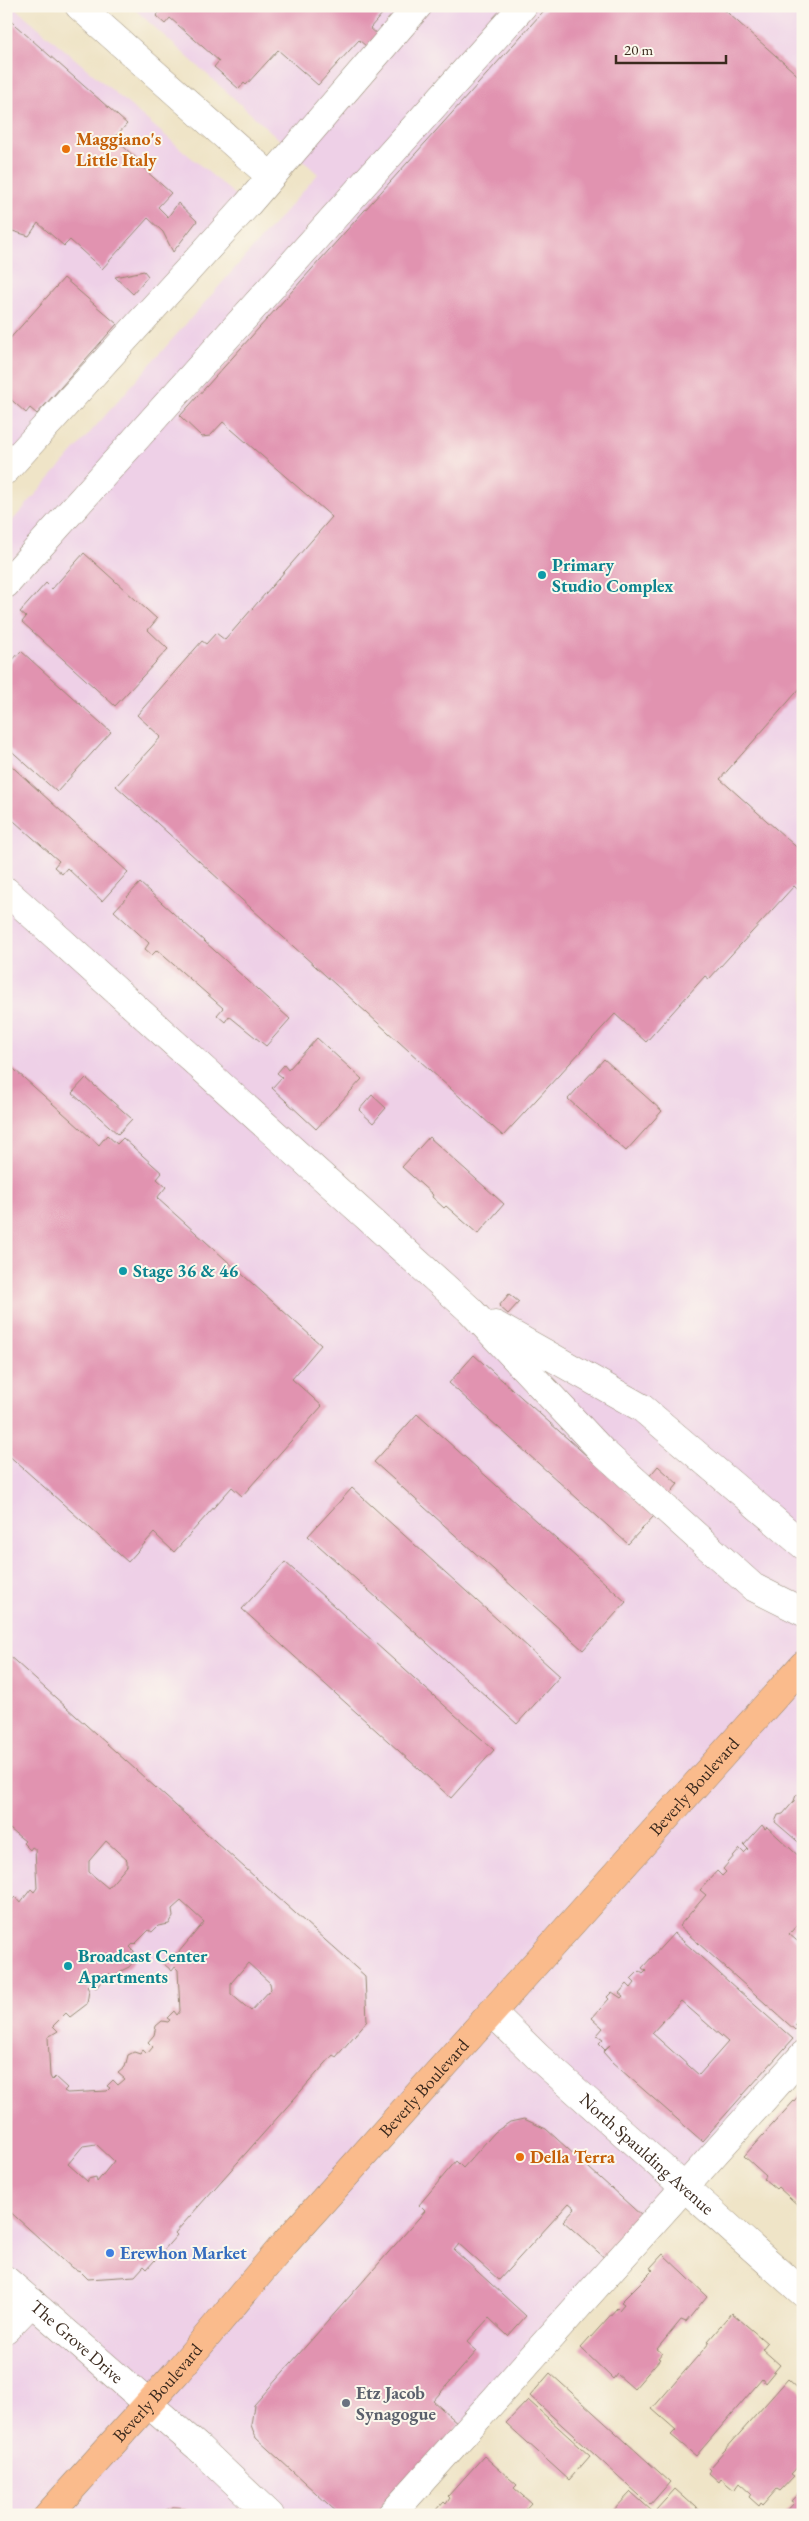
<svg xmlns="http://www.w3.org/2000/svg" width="809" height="2521" font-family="'EB Garamond',serif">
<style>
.built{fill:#eed0e7}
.building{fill:#e193b0;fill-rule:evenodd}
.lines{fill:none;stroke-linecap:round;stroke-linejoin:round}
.minor-casing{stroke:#958772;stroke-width:29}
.major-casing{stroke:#958772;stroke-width:29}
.minor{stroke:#fff;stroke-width:28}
.major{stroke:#fabb8c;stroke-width:28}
.food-dot{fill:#e8710a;stroke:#fbf7ec;stroke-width:2}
.culture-dot{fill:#0f9aa8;stroke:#fbf7ec;stroke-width:2}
.shop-dot{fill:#3f7fe0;stroke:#fbf7ec;stroke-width:2}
.worship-dot{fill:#6b7280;stroke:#fbf7ec;stroke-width:2}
.labels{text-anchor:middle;stroke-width:4;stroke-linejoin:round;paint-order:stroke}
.food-label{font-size:18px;font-weight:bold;fill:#c56008;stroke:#fbf7ec;text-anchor:start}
.culture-label{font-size:18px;font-weight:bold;fill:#0d838f;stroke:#fbf7ec;text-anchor:start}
.street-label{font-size:18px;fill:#3b2a1e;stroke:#fbf7ec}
.shop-label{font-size:18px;font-weight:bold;fill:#366cbe;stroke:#fbf7ec;text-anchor:start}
.worship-label{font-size:18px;font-weight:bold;fill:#5b616d;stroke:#fbf7ec;text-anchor:start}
</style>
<rect width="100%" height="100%" fill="#fbf7ec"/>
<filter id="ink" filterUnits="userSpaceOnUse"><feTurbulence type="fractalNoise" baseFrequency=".02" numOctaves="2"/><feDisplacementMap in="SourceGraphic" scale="10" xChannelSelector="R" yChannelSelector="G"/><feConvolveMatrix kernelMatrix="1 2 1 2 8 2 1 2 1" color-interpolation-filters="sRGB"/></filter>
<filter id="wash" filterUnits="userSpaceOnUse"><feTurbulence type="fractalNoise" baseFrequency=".0096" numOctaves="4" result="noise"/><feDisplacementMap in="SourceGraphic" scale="20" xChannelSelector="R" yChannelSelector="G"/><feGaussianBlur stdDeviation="1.12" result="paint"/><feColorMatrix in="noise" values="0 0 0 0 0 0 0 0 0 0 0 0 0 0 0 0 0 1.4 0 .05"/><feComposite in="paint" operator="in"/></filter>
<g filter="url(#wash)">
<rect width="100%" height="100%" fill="#efe4c7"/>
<path class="built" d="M6 6H13L247 205 6 470Z
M131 6H803V2061L399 2515H6V528L318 174Z"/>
<g id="blocks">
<path class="building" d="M157 6H389L370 28 378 35 367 47 359 40 318 85 278 50 246 85 244 83 239 89 214 67 219 61 170 18 165 24 156 16 161 10Z
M548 6H720L803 80V685L720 779 803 853V894L794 886 709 979 705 976 646 1042 615 1014 503 1136 116 786 161 737 137 715 202 641 206 644 216 633 225 640 332 517 223 422 210 436 202 437 180 416Z
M6 17 127 124 114 138 138 160 136 162 171 193 158 207 168 217 178 203 197 221 173 252 163 232 148 218 102 269 70 240 64 246 38 223 29 236 6 229Z
M144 271 148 276 133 294 115 277Z
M64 278 117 324 37 414 30 408 26 413 6 395V343Z
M84 553 157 619 148 630 168 649 115 706 22 622 26 617 20 612 46 583 52 589Z
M21 651 111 732 57 792 6 746V667Z
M6 761 128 872 102 901 67 868 62 874 54 867 59 861 6 814Z
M140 883 290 1019 266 1046 229 1016 225 1022 217 1015 223 1008 157 950 152 955 145 949 149 943 114 911Z
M317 1038 362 1079 316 1129 272 1088 282 1077 277 1073 284 1065 288 1070Z
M604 1059 662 1111 626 1151 568 1099Z
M6 1062 99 1145 107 1135 117 1144 123 1138 162 1173 157 1179 166 1187 157 1198 321 1345 292 1379 322 1406 242 1496 232 1487 174 1552 154 1533 128 1562 6 1453Z
M86 1078 132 1119 118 1134 72 1093Z
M372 1095 386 1108 373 1123 359 1110Z
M429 1137 504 1204 478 1234 446 1206 444 1208 432 1197 433 1195 402 1167Z
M509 1294 519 1302 508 1314 499 1306Z
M474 1355 654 1516 628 1544 449 1383Z
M417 1414 626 1602 583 1650 374 1462Z
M658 1466 678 1484 667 1497 647 1479Z
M352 1488 560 1676 517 1724 308 1536Z
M285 1562 494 1750 451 1798 242 1609Z
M6 1653 365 1976 367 2021 336 2057 333 2055 175 2233 177 2235 147 2269 144 2266 135 2276 88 2279 80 2271 72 2268 6 2208V1906L11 1907 8 1904 15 1897 20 1903 31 1889 34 1892 37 1888 35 1849 32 1847 30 1850 23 1843 25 1841 6 1826ZM106 1841 127 1860V1866L108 1888 89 1872V1861ZM181 1901 204 1922 173 1959 170 1957 164 1964 172 1971 175 1967 178 1970 180 2011 177 2015 174 2011 167 2018 170 2020 168 2022 162 2021 156 2026 154 2035 148 2042 153 2047 147 2054 143 2050 140 2054 134 2052 128 2055 125 2067 118 2073 125 2079 118 2085 113 2080 107 2086 110 2088 107 2091 67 2093 64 2091 67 2088 55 2077 52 2080 50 2076 48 2037 58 2031 53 2026 66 2013 70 2017 87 2004 89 1990 87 1987 90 1983 96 1988 109 1973 114 1978 121 1971 129 1967 133 1962 134 1951 130 1947 134 1943 135 1944 149 1930 152 1932 158 1926 169 1924 173 1917 172 1909ZM248 1963 270 1983 271 1989 251 2011 231 1994V1983ZM96 2144 114 2161 97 2182 96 2177 88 2179V2182L68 2164 83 2146Z
M803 1792V1846L775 1822 778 1815 783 1814 794 1801 796 1795H801Z
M762 1825 765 1829 767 1827 803 1860V1919L789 1934 803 1946V2015L795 2024 798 2027 795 2030 679 1926 706 1895 700 1890 717 1871 722 1876 726 1872 723 1869 740 1849 744 1853 748 1849 744 1845Z
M674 1933 793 2039 702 2141 612 2062 603 2052 610 2045 605 2049 599 2043 603 2039 597 2035 603 2028 592 2018 609 1999 607 1997 612 1992 621 1998 623 1996 619 1993 627 1984 631 1988 635 1983 631 1979 639 1971 643 1974 646 1971 642 1968ZM681 2001 728 2042 699 2075 652 2033Z
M803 2091V2205L801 2208 778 2187 776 2189 764 2179 766 2176 744 2156Z
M524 2119 546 2129 643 2217 606 2259 563 2221 575 2208 569 2203 499 2280 459 2244 454 2250 526 2316 508 2336 489 2318 467 2342 477 2351 433 2401 459 2424 377 2515H340L256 2438 251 2425 254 2405 425 2211 419 2205 456 2161 463 2168 495 2132 510 2122Z
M663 2254 707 2296 686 2322 681 2320 657 2349 662 2353 658 2358 660 2359 634 2389 617 2374 613 2379 581 2348 617 2308 619 2310 624 2304 621 2302 653 2270 650 2268Z
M732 2313 767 2343 762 2349 780 2365 765 2383 762 2379 696 2456 671 2435 676 2430 652 2409 710 2342 708 2341Z
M550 2373 670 2482 650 2505 530 2396Z
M788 2379 803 2393V2461L791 2474 794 2476 780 2491 777 2489 763 2505 761 2503 759 2506 749 2497 751 2494 739 2483 734 2490 721 2479 719 2482 709 2473 711 2470 709 2468Z
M528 2400 590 2456 569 2480 506 2423Z
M484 2456 517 2485 514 2488 531 2503 520 2515H436L434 2513 444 2502 446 2504 450 2498 448 2496Z
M803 2488V2515H783L794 2503 791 2501Z
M675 2489 704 2515H662L656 2510Z
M631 2492 653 2512 650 2515H609Z
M173 2507 185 2508 198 2515H155Z"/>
</g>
</g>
<g filter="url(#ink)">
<use href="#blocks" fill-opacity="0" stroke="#958772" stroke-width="1"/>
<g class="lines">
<defs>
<g id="minor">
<path d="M79 6 270 176"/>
<path d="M6 470 247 205 418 6"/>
<path d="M6 584 523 6"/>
<path d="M6 891 470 1310 603 1452 753 1587 803 1612"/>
<path d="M495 1325 642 1408 803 1545"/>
<path id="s1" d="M492 2012 538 2057 803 2293"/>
<path id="s2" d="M6 2280 198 2447 270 2515"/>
<path d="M6 2329 32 2302"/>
<path d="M391 2515 803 2055"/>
</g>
<g id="major">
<path id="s3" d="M48 2515 176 2373 286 2242 803 1665"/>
</g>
</defs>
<use href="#minor" class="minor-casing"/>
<use href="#major" class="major-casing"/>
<use href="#minor" class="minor"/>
<use href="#major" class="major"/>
</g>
</g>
<g class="food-dot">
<circle cx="66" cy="149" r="5"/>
<circle cx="520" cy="2157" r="5"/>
</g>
<g class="culture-dot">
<circle cx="542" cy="575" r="5"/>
<circle cx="123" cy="1271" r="5"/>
<circle cx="68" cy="1966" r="5"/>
</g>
<circle class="shop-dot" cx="110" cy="2253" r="5"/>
<circle class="worship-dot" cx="346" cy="2403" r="5"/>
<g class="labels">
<g class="food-label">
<text x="76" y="145">Maggiano's<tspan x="76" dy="21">Little Italy</tspan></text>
<text x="530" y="2163">Della Terra</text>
</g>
<g class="culture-label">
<text x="552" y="571">Primary<tspan x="552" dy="21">Studio Complex</tspan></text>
<text x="133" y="1277">Stage 36 &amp; 46</text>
<text x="78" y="1962">Broadcast Center<tspan x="78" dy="21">Apartments</tspan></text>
</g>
<g class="street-label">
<text dy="6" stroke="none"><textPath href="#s3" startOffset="974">Beverly Boulevard</textPath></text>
<text dy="6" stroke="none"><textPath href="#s3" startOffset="569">Beverly Boulevard</textPath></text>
<text dy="6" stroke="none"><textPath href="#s1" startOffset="210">North Spaulding Avenue</textPath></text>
<text dy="6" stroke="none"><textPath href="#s2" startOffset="94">The Grove Drive</textPath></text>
<text dy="6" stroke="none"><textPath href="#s3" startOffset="164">Beverly Boulevard</textPath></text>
</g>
<g class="shop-label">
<text x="120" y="2259">Erewhon Market</text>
</g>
<g class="worship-label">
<text x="356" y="2399">Etz Jacob<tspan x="356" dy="21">Synagogue</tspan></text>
</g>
</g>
<rect width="809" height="2521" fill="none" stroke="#fbf7ec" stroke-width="25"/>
<path d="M616 55v8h110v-8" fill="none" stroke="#3b2a1e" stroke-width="2.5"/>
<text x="624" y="55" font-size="15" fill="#3b2a1e" stroke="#fbf7ec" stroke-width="4" paint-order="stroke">20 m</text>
</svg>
